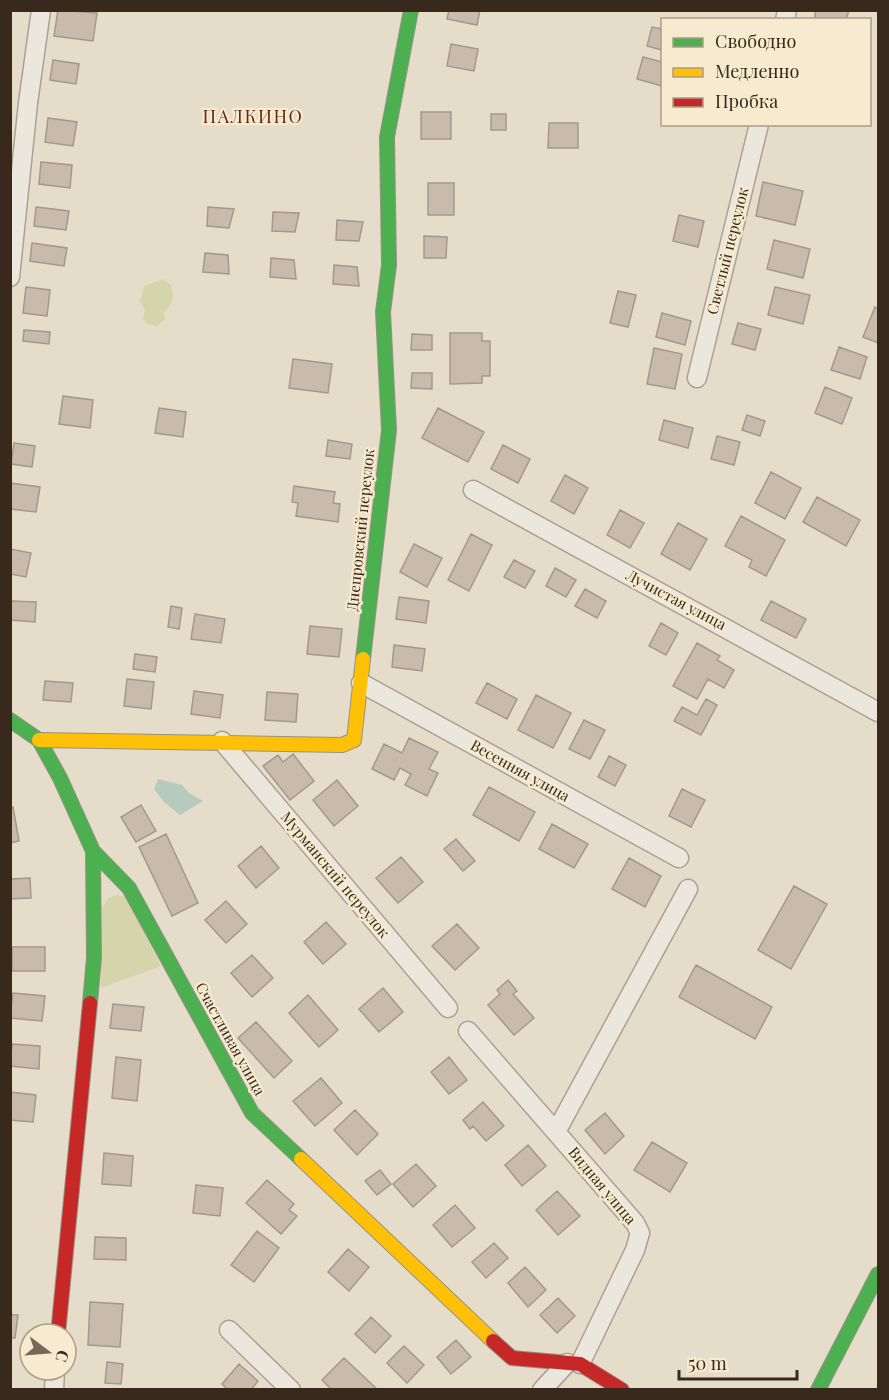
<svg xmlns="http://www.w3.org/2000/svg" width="889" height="1400" font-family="'Playfair Display',serif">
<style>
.green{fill:#d5d5ac}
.water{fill:#b6cabd}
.building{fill:#c9bbab;stroke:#a5988a;stroke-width:1.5}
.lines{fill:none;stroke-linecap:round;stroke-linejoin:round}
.street-casing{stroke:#aaa194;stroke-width:21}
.fast-casing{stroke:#999184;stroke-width:16}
.slow-casing{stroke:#999184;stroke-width:16}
.jam-casing{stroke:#999184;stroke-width:16}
.street{stroke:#ece7dd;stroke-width:18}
.fast{stroke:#4caf50;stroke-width:14}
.slow{stroke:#ffc107;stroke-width:14}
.jam{stroke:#c62828;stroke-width:14}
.labels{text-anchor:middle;stroke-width:4.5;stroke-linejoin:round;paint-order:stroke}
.street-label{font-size:15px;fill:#38291c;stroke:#f7ebcf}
.quarter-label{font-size:18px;letter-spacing:1.5px;fill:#672819;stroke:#f7ebcf}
</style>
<rect width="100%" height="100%" fill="#e5ddca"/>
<path class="green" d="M163 279 171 285C174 297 174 303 164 312L165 319 157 326 147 324 143 318 145 310 140 302 144 286Z
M116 895 126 897 161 966 101 988 102 907 109 898Z"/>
<path class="water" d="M158 779 182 785 189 793 203 801 180 815 164 802 154 789Z"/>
<path class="building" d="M58 10 97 13 93 41 54 36Z
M449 10H480L477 25 447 19Z
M816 10H849L846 20H814Z
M652 27 662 29V50L647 46Z
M451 44 478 49 474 71 447 66Z
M643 57 662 62V86L637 79Z
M53 60 79 64 76 84 50 80Z
M421 112H451V139H421Z
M491 114H506V130H491Z
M48 118 77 122 73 146 45 142Z
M549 123H578V148H548Z
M41 162 72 165 70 188 39 184Z
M763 182 803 191 795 225 756 216Z
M428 183H454V215H428Z
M36 207 69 211 66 230 34 226Z
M208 207 234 209 229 228 207 226Z
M273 212 299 213 295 232 272 231Z
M679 215 704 221 698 247 673 241Z
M337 220 363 222 359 241 336 240Z
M424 236 447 237 446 258H424Z
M774 240 810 249 803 278 767 269Z
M32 243 67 248 64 266 30 261Z
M205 253 228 255 229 274 203 272Z
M271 258 294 260 296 279 270 277Z
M334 265 357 267 359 286 333 284Z
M26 287 50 290 47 316 23 313Z
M775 287 810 295 803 324 768 315Z
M618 291 636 295 628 327 610 323Z
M875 307 878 309V343L863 337Z
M662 313 691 321 685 345 656 337Z
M738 323 761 329 755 350 732 344Z
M24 330 50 332 49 344 23 341Z
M450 333H482V341H490V376H482V383L450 384Z
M412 334 432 335V350H411Z
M839 347 867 357 860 379 831 370Z
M654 348 682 354 675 389 647 384Z
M293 359 332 364 328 393 289 388Z
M412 373H432V389L411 388Z
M825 387 852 398 842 424 815 413Z
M63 396 93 400 90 428 59 424Z
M159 408 186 412 183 437 155 433Z
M438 408 484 432 468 462 422 438Z
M747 415 765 421 760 436 742 430Z
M664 420 693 428 688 448 659 440Z
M717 436 740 442 734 465 711 459Z
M328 440 352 444 350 459 326 456Z
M14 443 35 446 32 467 11 464Z
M503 445 530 459 518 483 491 469Z
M771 472 801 488 785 519 755 503Z
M565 475 588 488 574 514 551 501Z
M10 483 40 487 36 512 10 509Z
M294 486 335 492 333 503 340 504 338 522 296 516 298 503 292 502Z
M817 497 860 520 846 546 803 522Z
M620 510 644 523 630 548 607 535Z
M741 516 785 540 766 576 749 567 752 560 725 546Z
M678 523 707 539 690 570 661 554Z
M471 534 492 545 469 591 448 580Z
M414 544 442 558 427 587 400 572Z
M10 549 31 553 26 577 10 574Z
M514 560 535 571 525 588 504 577Z
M555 568 576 580 566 597 546 586Z
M585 589 606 601 597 618 575 606Z
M399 597 429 601 426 623 396 619Z
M10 601 36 602 35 622 10 620Z
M771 601 806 619 796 638 761 620Z
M171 606 182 608 179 629 168 627Z
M195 614 225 619 221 643 191 639Z
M661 623 678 633 666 655 649 646Z
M310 626 342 629 339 657 307 654Z
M697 643 720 656 717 660 734 670 724 688 708 679 697 699 673 686Z
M394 645 425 649 422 671 392 667Z
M135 654 157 657 155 672 133 669Z
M127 679 154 682 151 709 124 706Z
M45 681 73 683 71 702 43 700Z
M487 683 517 699 507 719 476 703Z
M194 691 223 695 220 718 191 714Z
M267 692 298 694 296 722 265 720Z
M536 695 571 713 553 748 518 730Z
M706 699 717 705 701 735 674 721 682 707 697 715Z
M584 720 605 730 590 759 569 749Z
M409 738 438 752 429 769 438 773 427 796 405 785 411 774 400 768 394 780 372 769 384 744 402 753Z
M293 754 314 781 290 800 263 766 278 755 283 762Z
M609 756 626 765 615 786 598 777Z
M337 780 358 806 334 826 313 800Z
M489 787 535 812 519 841 473 815Z
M682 789 705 800 691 827 669 816Z
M141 805 156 831 136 842 121 817Z
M13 807 19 841 10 843V808Z
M552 824 588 844 574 868 539 849Z
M166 834 198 903 172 916 139 847Z
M456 839 475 861 463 871 444 849Z
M261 846 279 868 256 888 238 866Z
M401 857 423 882 398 903 376 878Z
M629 858 661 876 645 907 612 889Z
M30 878 31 898 10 899V879Z
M794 886 827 904 791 969 758 950Z
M226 901 247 924 226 943 205 920Z
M326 922 346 944 323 964 304 942Z
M457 924 479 948 455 970 432 946Z
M12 947H45V971H12Z
M252 955 273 978 252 997 231 973Z
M696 965 772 1007 755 1039 679 997Z
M508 980 517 991 513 994 534 1018 514 1035 488 1005 500 994 497 990Z
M383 988 403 1012 379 1032 359 1009Z
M13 993 45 996 42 1021 10 1018Z
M308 995 338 1030 319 1047 289 1013Z
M113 1004 144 1007 141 1031 110 1028Z
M256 1022 292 1061 274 1078 238 1038Z
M12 1044 40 1046 39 1069 10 1066Z
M116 1057 141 1060 137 1101 112 1098Z
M449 1057 467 1080 449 1094 431 1072Z
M321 1078 342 1103 315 1126 293 1101Z
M10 1092 36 1095 33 1122 10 1120Z
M483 1102 504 1126 486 1141 473 1126 470 1129 463 1120Z
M355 1110 378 1134 357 1155 334 1130Z
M605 1113 624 1136 605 1154 585 1130Z
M652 1142 687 1163 670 1192 634 1170Z
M528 1145 546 1166 522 1186 505 1165Z
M104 1153 133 1156 131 1186 102 1184Z
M416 1164 436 1186 413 1207 393 1184Z
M380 1170 391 1184 377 1195 365 1181Z
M267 1180 294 1204 289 1210 297 1216 281 1234 246 1203Z
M196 1185 223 1188 220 1216 193 1213Z
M557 1191 580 1216 558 1235 536 1210Z
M455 1205 475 1228 452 1247 433 1225Z
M257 1231 279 1248 254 1282 231 1265Z
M95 1237 126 1238V1260L94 1259Z
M494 1243 508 1258 486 1278 472 1262Z
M348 1249 369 1267 349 1291 328 1272Z
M525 1267 546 1290 528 1307 508 1283Z
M558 1298 575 1316 557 1333 540 1315Z
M90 1302 123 1304 120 1347 88 1345Z
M10 1308 12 1315H18L15 1338H10Z
M371 1317 391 1336 375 1353 355 1334Z
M456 1340 471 1357 451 1374 437 1357Z
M404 1346 424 1365 407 1383 387 1363Z
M344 1358 378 1390H332L322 1380Z
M107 1362 123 1364 121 1384 105 1383Z
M239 1364 258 1381 251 1390H228L222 1384Z"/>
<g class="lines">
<defs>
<path id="street" d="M785 20 787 10
M10 277 28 103 41 10
M697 378 759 124
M473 490 878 712
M361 683 679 858
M222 741 448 1008
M468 1031 635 1223 640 1233 635 1250 580 1364
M556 1132 688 889
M229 1330 291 1390
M54 1390 55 1370
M542 1390 567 1363"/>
<path id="fast" d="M363 659 389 430 383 312 389 265 387 137 411 10
M10 720 39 740 60 778 93 851 129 888 252 1113 301 1159
M90 1003 94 958 93 851
M818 1390 878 1274"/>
<path id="slow" d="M39 740 342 745 354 740 363 659
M301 1159 493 1341"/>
<path id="jam" d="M58 1334 90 1003
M493 1341 512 1358 580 1364 622 1390"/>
</defs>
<use href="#street" class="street-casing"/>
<use href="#fast" class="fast-casing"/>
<use href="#slow" class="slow-casing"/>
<use href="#jam" class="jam-casing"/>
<use href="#street" class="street"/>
<use href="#fast" class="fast"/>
<use href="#slow" class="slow"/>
<use href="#jam" class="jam"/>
</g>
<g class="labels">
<g class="street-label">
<text transform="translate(728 251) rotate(-76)" y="5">Светлый переулок</text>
<text transform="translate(361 530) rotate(-84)" y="5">Днепровский переулок</text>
<text transform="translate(676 600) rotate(28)" y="5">Лучистая улица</text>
<text transform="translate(520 771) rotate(29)" y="5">Весенняя улица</text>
<text transform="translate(335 875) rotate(50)" y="5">Мурманский переулок</text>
<text transform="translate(230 1039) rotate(61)" y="5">Счастливая улица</text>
<text transform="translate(602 1186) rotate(50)" y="5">Видная улица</text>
</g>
<g class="quarter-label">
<text x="253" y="123">ПАЛКИНО</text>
</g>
</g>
<rect width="889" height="1400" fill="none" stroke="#38291c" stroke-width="24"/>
<rect x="661" y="18" width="210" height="108" fill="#f7ebcf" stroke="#ab9d87" stroke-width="1.5"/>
<rect x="673" y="38" width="30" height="9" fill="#4caf50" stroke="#ab9d87" stroke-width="1.5"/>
<text x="715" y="48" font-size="18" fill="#38291c">Свободно</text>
<rect x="673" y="68" width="30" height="9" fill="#ffc107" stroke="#ab9d87" stroke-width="1.5"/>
<text x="715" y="78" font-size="18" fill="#38291c">Медленно</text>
<rect x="673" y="98" width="30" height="9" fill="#c62828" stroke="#ab9d87" stroke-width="1.5"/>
<text x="715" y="108" font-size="18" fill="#38291c">Пробка</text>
<g transform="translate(48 1352) rotate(106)"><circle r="28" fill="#f7ebcf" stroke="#ab9d87" stroke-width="1.5"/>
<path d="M0-4.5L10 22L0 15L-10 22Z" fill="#756859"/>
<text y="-9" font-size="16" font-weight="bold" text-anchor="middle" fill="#38291c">С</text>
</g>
<path d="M679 1370v9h118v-9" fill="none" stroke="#38291c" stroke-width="3"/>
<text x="688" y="1370" font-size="18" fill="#38291c" stroke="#f7ebcf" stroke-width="4.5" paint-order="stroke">50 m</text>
</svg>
